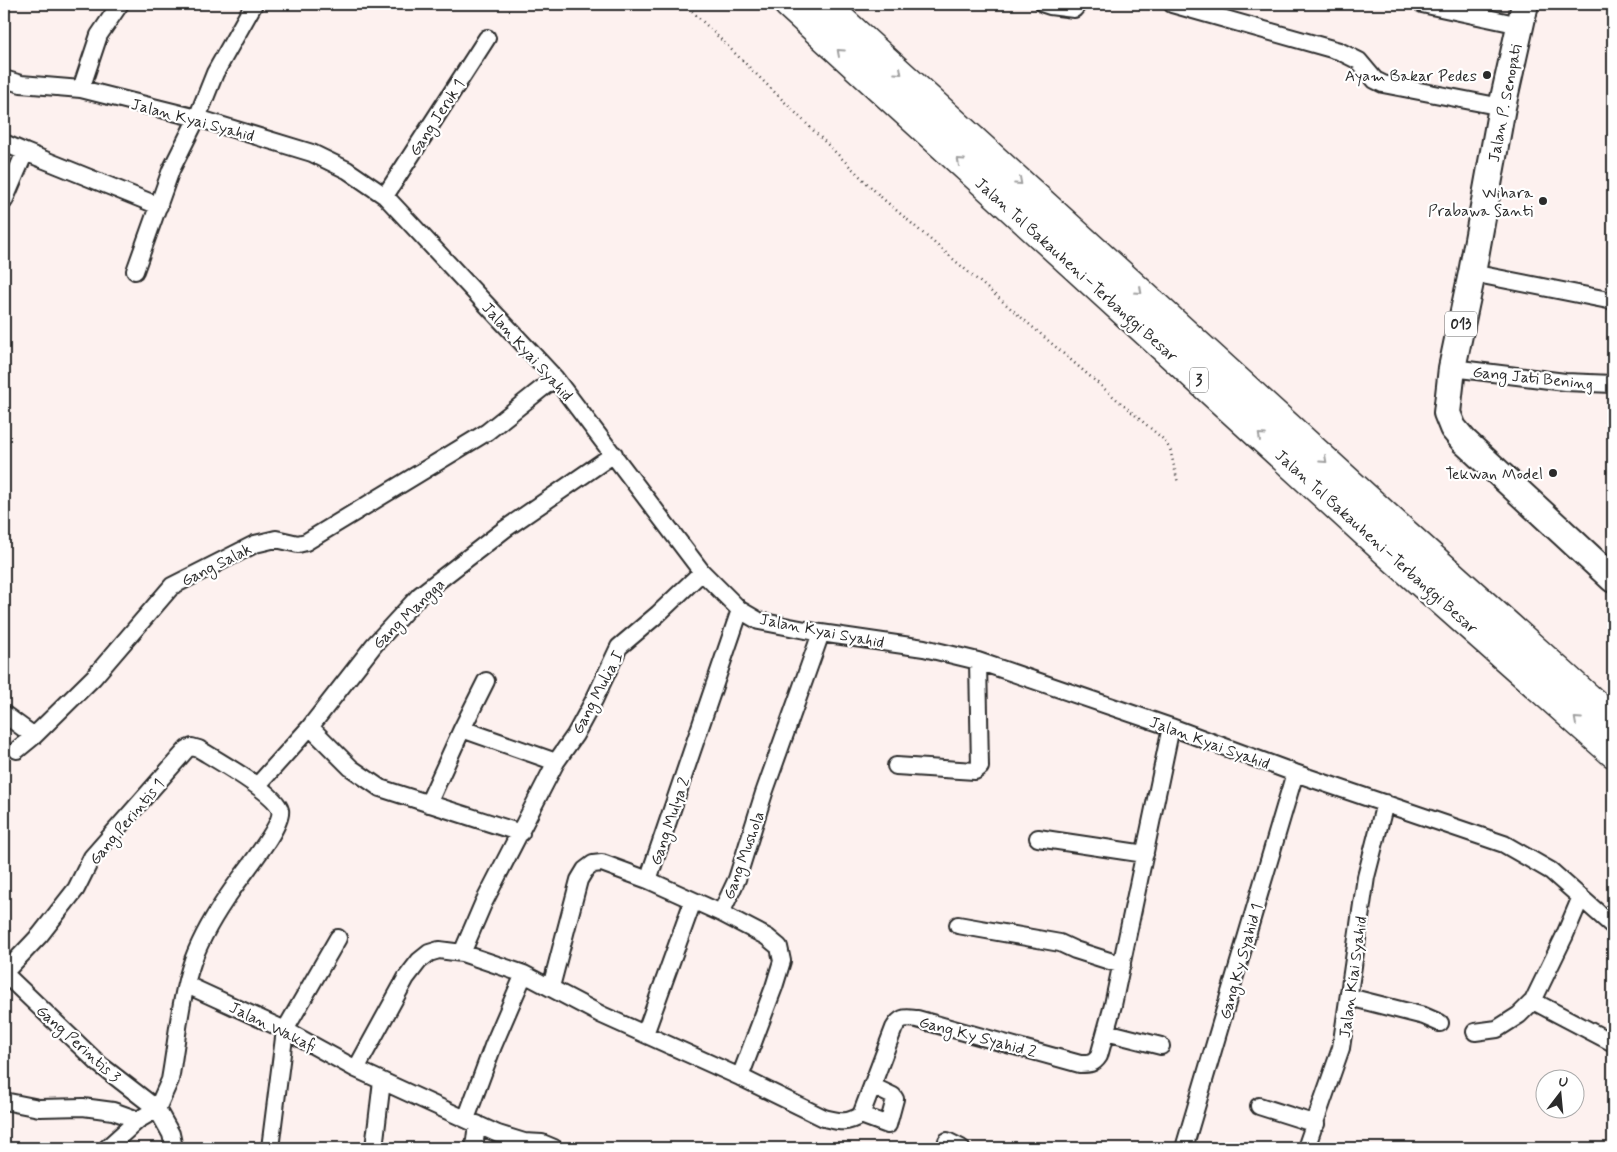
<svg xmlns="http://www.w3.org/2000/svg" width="1617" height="1152" font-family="Mynerve,sans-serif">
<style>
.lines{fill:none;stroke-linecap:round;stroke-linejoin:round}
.minor-casing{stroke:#2b2b2b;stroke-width:20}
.primary-casing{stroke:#2b2b2b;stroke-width:30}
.motorway-casing{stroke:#2b2b2b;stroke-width:31}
.path{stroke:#2b2b2b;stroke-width:2.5;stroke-dasharray:1 4;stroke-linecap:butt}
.minor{stroke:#fff;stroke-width:16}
.primary{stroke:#fff;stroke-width:26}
.motorway{stroke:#fff;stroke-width:28}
.oneway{stroke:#a0a0a0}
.poi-dot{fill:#2b2b2b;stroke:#fff;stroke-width:2}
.labels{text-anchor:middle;stroke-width:4.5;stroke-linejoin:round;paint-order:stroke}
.shield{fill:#fff;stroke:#6b6b6b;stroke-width:1}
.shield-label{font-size:15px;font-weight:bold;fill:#2b2b2b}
.poi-label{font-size:16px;fill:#2b2b2b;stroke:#fff;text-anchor:end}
.street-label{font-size:16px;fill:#2b2b2b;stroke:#fff}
</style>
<rect width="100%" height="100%" fill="#fdf1ef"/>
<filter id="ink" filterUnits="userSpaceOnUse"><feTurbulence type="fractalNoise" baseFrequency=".02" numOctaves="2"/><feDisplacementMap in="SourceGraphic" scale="10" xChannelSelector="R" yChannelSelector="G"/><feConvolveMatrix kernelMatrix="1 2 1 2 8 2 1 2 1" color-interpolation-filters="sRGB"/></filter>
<g filter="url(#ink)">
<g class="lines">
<defs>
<path id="minor" d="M1044 4 1050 6 1074 9 1078 4
M1172 4 1339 51 1359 61 1375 80 1383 84 1502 107
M1422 4 1520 25
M4 79 21 84 81 89 197 118 312 153 347 170 385 196 555 378 702 572 740 610 759 621 821 633 924 648 978 661 1171 727 1295 773 1504 844 1551 871 1613 926
M81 89 99 35 120 4
M4 143 25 152
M385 196 487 38
M4 201 25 152 159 206
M135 271 171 170 197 118 215 73 254 4
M1472 273 1613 301
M1452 368 1565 382 1613 384
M4 714 34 736
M310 727 351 768 380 788 521 833
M462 729 556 762
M17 750 34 736 94 677 172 586 255 544 276 539 298 544 306 542 487 432 555 378
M896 766 975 771 980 767 978 661
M257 786 310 727 374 645 420 595 505 529 614 454
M428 804 462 729 486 681
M1038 838 1145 854
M648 880 740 610
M721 913 737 879 764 793 821 633
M958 925 1060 943 1075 950 1122 965
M462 953 483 904 556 762 575 735 594 700 619 647 658 614 702 572
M4 973 40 935 76 889 92 857 187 749 192 747 199 749C215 759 276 793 280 810 284 825 241 876 232 890 217 911 202 936 193 960 180 997 177 1041 170 1080L157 1109 138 1120 107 1148
M4 973 99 1064 157 1109 171 1134 174 1148
M187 985 285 1030 356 1069 498 1134 524 1142 542 1143 554 1148
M551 987 579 880 585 870 593 864 602 863 648 880 721 913 767 937 779 947 782 961 774 987 740 1077
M1349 997 1424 1016 1440 1023
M1533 1001 1613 1043
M1106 1032 1161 1046
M1475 1032 1497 1029 1519 1015 1533 1001 1564 937 1581 897
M645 1034 693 901
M356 1069 406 978 419 961 429 953 439 950 462 953 524 974 602 1015 740 1077 824 1118C841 1122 846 1124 861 1115L894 1028C901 1016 905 1018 917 1019L1080 1064C1089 1064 1094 1064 1099 1056L1113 1005 1171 727
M4 1101 39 1108 83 1107 113 1111 138 1120
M1259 1106 1316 1124
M861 1115 888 1125 895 1099 893 1096 872 1086
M466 1119 493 1046 524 974
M947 1141 961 1148
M270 1148 285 1030 338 938
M374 1148 382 1081
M474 1148 477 1124
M1184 1148 1295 773
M1306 1148 1341 1048 1366 877 1385 803"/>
<path id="primary" d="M1525 4 1502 107 1472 273 1452 368 1447 413 1453 428 1464 441 1613 579"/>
<path id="motorway" d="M788 4 1392 557 1613 753
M824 4 1396 525 1613 720"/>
</defs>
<use href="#minor" class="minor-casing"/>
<use href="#primary" class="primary-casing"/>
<use href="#motorway" class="motorway-casing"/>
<path class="path" d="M685 4 882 198 1163 439 1170 449 1178 483"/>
<use href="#minor" class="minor"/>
<use href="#primary" class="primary"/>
<use href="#motorway" class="motorway"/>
</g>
<defs><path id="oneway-chevron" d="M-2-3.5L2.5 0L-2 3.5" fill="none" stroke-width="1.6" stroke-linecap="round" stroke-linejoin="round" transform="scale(1.25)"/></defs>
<g class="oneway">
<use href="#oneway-chevron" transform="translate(840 52) rotate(-138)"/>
<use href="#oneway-chevron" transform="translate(899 72) rotate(42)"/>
<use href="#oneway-chevron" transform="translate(960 161) rotate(-138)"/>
<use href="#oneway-chevron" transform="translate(1019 182) rotate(42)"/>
<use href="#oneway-chevron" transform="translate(1139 291) rotate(42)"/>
<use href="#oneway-chevron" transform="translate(1261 436) rotate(-138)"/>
<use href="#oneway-chevron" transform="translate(1324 460) rotate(42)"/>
<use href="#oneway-chevron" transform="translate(1577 720) rotate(-138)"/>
</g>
</g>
<g class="poi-dot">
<circle cx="1487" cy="75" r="5"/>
<circle cx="1543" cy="201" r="5"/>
<circle cx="1553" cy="473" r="5"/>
</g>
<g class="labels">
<g class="shield">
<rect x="1445" y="311.5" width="32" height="25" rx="4"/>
<rect x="1190" y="367.5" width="18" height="25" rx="4"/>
</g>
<g class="shield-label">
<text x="1461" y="329">013</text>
<text x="1199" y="385">3</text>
</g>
<g class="poi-label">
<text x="1477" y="81">Ayam Bakar Pedes</text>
<text x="1533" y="198">Wihara<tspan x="1533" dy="18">Prabawa Santi</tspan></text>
<text x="1543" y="479">Tekwan Model</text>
</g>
<g class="street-label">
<text transform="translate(1504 103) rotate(-79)" y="6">Jalan P. Senopati</text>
<text transform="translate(436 117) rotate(-57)" y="6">Gang Jeruk 1</text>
<text transform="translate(193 119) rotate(15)" y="6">Jalan Kyai Syahid</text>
<text transform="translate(1077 269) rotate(42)" y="6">Jalan Tol Bakauheni–Terbanggi Besar</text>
<text transform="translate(528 351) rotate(48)" y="6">Jalan Kyai Syahid</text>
<text transform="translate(1533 377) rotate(6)" y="6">Gang Jati Bening</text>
<text transform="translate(1377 541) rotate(42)" y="6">Jalan Tol Bakauheni–Terbanggi Besar</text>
<text transform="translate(216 564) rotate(-27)" y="6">Gang Salak</text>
<text transform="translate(408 613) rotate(-44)" y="6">Gang Mangga</text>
<text transform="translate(822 630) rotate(11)" y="6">Jalan Kyai Syahid</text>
<text transform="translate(597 692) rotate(-62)" y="6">Gang Mulia I</text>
<text transform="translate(1210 742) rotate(20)" y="6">Jalan Kyai Syahid</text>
<text transform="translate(126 821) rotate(-50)" y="6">Gang Perintis 1</text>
<text transform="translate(669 821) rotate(-71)" y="6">Gang Mulya 2</text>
<text transform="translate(743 855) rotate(-70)" y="6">Gang Mushola</text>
<text transform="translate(1240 961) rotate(-74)" y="6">Gang Ky Syahid 1</text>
<text transform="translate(1352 977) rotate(-82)" y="6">Jalan Kiai Syahid</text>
<text transform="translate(273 1026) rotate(26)" y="6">Jalan Wakafi</text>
<text transform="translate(978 1036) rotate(15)" y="6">Gang Ky Syahid 2</text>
<text transform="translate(79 1043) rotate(42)" y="6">Gang Perintis 3</text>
</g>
</g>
<rect width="1617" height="1152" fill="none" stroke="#fff" stroke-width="20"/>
<rect x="10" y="10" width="1597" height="1132" fill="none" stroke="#2b2b2b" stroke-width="2" filter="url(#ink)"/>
<g transform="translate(1560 1094) rotate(16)"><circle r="24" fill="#ffffff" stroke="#aaaaaa"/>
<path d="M0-4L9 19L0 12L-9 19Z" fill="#2b2b2b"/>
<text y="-8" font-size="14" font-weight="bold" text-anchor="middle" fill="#2b2b2b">U</text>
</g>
</svg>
